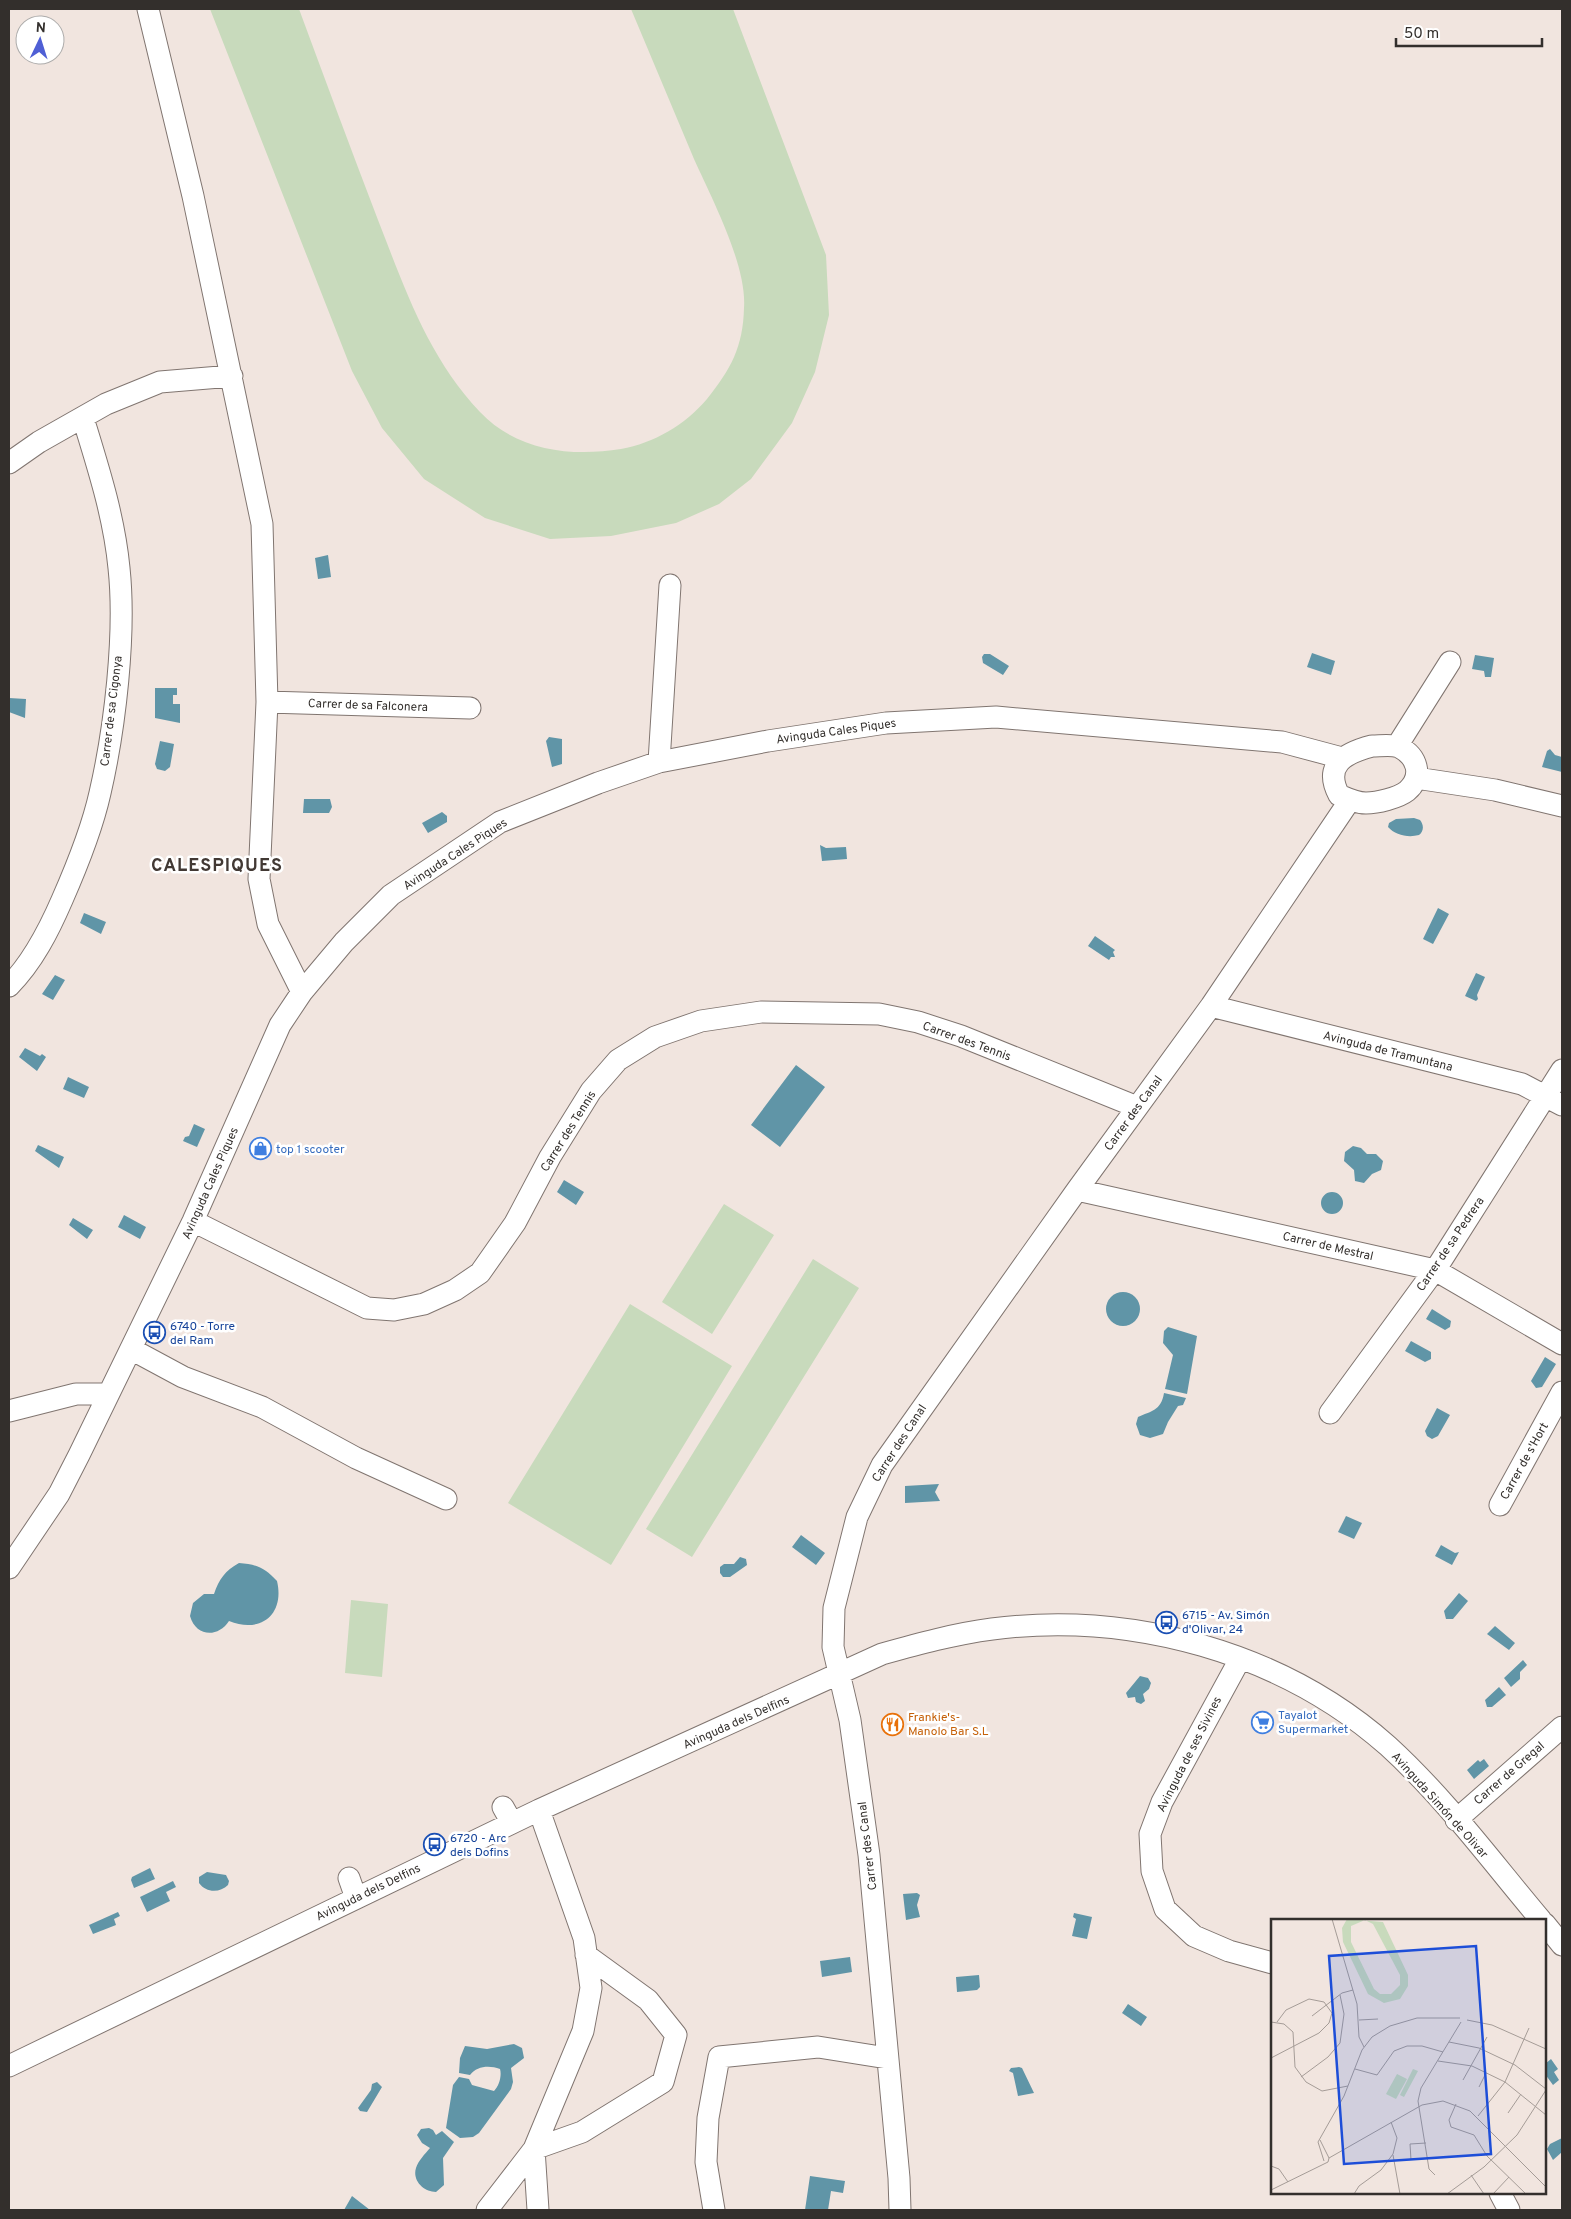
<svg xmlns="http://www.w3.org/2000/svg" width="1571" height="2219" font-family="Overpass,sans-serif">
<style>
.green{fill:#c8dabc}
.water{fill:#6095a7}
.lines{fill:none;stroke-linecap:round;stroke-linejoin:round}
.minor-casing{stroke:#807570;stroke-width:23}
.minor{stroke:#fff;stroke-width:21}
.labels{text-anchor:middle;stroke-width:5;stroke-linejoin:round;paint-order:stroke}
.street-label{font-size:12px;fill:#332f2c;stroke:#fff}
.shop-label{font-size:12px;fill:#366cbe;stroke:#fff;text-anchor:start}
.transit-label{font-size:12px;fill:#164399;stroke:#fff;text-anchor:start}
.food-label{font-size:12px;fill:#c56008;stroke:#fff;text-anchor:start}
.district-label{font-size:18px;font-weight:bold;letter-spacing:1px;fill:#423934;stroke:#fff}
.inset-road{fill:none;stroke:#a59c97;stroke-width:1}
.view{fill:#1d4ed8;fill-opacity:0.15;stroke:#1d4ed8;stroke-width:2.5}
.inset-edge{fill:none;stroke:#332f2c;stroke-width:2.5}
</style>
<rect width="100%" height="100%" fill="#f1e5df"/>
<path class="green" d="M210 9H299C325 79 351 150 378 220 405 289 428 357 480 412 517 451 571 457 621 449 654 443 685 425 707 399 731 369 743 347 744 308 747 265 712 199 694 159 673 109 652 59 631 9H733L826 255 829 315 815 372 792 423 751 479 719 504 676 523 611 536 550 539 485 518 424 479 382 428 352 371Z
M724 1204 774 1235 712 1334 662 1302Z
M813 1259 859 1288 692 1557 646 1529Z
M630 1304 732 1366 611 1565 508 1503Z
M351 1600 388 1604 382 1677 345 1673Z"/>
<path class="water" d="M328 555 331 577 318 579 315 558Z
M1312 653 1335 661 1331 675 1307 667Z
M984 654H990L1009 666 1003 675 983 663 982 657Z
M1475 655 1494 658 1491 677H1485L1484 671 1472 669Z
M155 688H177V695H173V704H180V723L155 718Z
M9 698 26 699 25 718 9 712Z
M549 737 562 739V764L552 767 546 741Z
M160 741 174 744 170 767 165 771 157 769 155 764Z
M1550 749 1555 755 1562 757V772L1542 767 1547 751Z
M304 799H330L332 807 329 813H303Z
M442 812 447 816V822L428 833 422 823Z
M1414 818 1420 820C1424 825 1424 831 1419 835 1408 838 1395 835 1388 827L1389 823 1396 819Z
M820 845 826 848 846 847 847 859 822 861Z
M1438 908 1449 914 1433 944 1423 939Z
M84 913 106 922 101 934 80 923Z
M1095 936 1115 950 1113 952 1115 957H1111L1109 960 1088 946Z
M1476 973 1485 977 1477 995 1478 999 1476 1001 1465 996Z
M55 975 65 980 53 1000 42 994Z
M25 1048 40 1056 42 1054 46 1057 37 1071 19 1057Z
M796 1065 825 1087 780 1147 751 1125Z
M68 1077 89 1087 84 1098 63 1089Z
M194 1124 205 1129 197 1147 183 1141 185 1137 189 1136Z
M38 1145 64 1157 59 1168 35 1151Z
M1353 1146 1361 1148 1367 1154H1376L1383 1161 1381 1170 1372 1174 1364 1183 1355 1181 1354 1170 1344 1161 1345 1152Z
M564 1180 584 1192 576 1205 557 1192Z
M1321 1203a11 11 0 1 1 22 0a11 11 0 1 1-22 0Z
M124 1215 146 1227 140 1239 118 1227Z
M73 1218 93 1230 87 1239 69 1225Z
M1106 1309a17 17 0 1 1 34 0a17 17 0 1 1-34 0Z
M1432 1309 1451 1321 1450 1327 1445 1330 1426 1319Z
M1168 1327 1197 1336 1187 1394 1165 1389 1173 1355 1163 1343 1164 1331Z
M1411 1341 1431 1352V1359L1425 1362 1405 1351Z
M1545 1357 1556 1364 1542 1387 1536 1388 1531 1381Z
M1164 1393 1186 1398 1183 1405 1178 1406 1168 1422 1163 1434 1150 1438 1140 1435 1136 1424 1138 1417C1151 1411 1161 1411 1164 1393Z
M1437 1408 1450 1415 1438 1436 1432 1439 1427 1436 1425 1431Z
M939 1484 935 1492 940 1501 905 1503V1486Z
M1346 1516 1362 1523 1354 1539 1338 1532Z
M801 1535 825 1553 816 1565 792 1547Z
M1441 1545 1455 1553 1459 1552 1452 1565 1435 1556Z
M740 1557 746 1559 747 1565 730 1577H723L720 1573V1567L724 1564H734Z
M239 1563C256 1564 265 1568 277 1581 285 1615 260 1634 229 1621 218 1638 196 1637 190 1616L193 1603 204 1594H214C219 1579 225 1571 239 1563Z
M1459 1593 1468 1601 1453 1619H1446L1444 1611Z
M1495 1626 1515 1643 1509 1650 1487 1634Z
M1523 1660 1527 1665 1520 1672V1679L1511 1687 1504 1678Z
M1140 1676 1148 1678 1151 1683 1149 1689 1143 1694 1145 1701 1141 1704 1136 1702 1135 1697 1128 1698 1126 1693Z
M1499 1687 1506 1695 1492 1707H1487L1485 1700Z
M1484 1759 1489 1766 1474 1779 1467 1770 1478 1760 1480 1762Z
M150 1868 155 1879 134 1888 131 1880 132 1877Z
M207 1872 226 1875 229 1881 228 1885C220 1893 206 1893 199 1883V1877Z
M173 1881 176 1887 166 1892 170 1901 147 1912 140 1897Z
M917 1893 920 1895 917 1905 920 1917 906 1920 903 1894Z
M118 1912 120 1916 114 1919 116 1925 93 1934 89 1925Z
M1074 1913 1092 1917 1087 1939 1072 1936 1076 1919 1073 1917Z
M850 1957 852 1972 822 1977 820 1961Z
M979 1975 980 1987 977 1990 957 1992 956 1977Z
M1128 2004 1147 2017 1141 2026 1122 2013Z
M514 2044 522 2048 524 2058 511 2068 513 2082 511 2089 479 2133 473 2137 460 2138 446 2128 453 2085 459 2077 469 2079 472 2085 494 2091C499 2086 502 2076 500 2069 489 2065 477 2066 470 2075L459 2073 460 2058 465 2046 487 2049Z
M1551 2059 1558 2069 1554 2072 1559 2080 1553 2085 1545 2074V2064Z
M1019 2067 1022 2068 1034 2093 1018 2096 1013 2073 1009 2071 1011 2068Z
M377 2082 382 2087 367 2112 360 2111 358 2108 371 2090 372 2084Z
M429 2128 433 2130 436 2135 442 2131 454 2142 443 2158 444 2185 436 2192C424 2192 412 2181 416 2168 418 2161 425 2154 430 2148L422 2143 417 2135 421 2129Z
M1562 2138V2152L1553 2160 1547 2149 1550 2144Z
M810 2176 845 2181 843 2193 831 2191 828 2210H805Z
M352 2196 370 2210H344Z"/>
<g class="lines">
<defs>
<path id="minor" d="M148 9 193 196 262 524 267 702 259 879 268 924 302 992
M9 463 39 442 106 404 160 382 232 376
M267 702 470 708
M1372 746C1380 746 1392 744 1399 747 1417 756 1424 776 1407 791 1398 798 1377 803 1366 803 1357 803 1348 799 1339 795 1323 765 1345 753 1372 746Z
M1397 746 1450 662
M659 762 670 585
M1416 778 1495 790 1562 806
M9 986C33 962 49 930 62 900 77 866 92 829 100 793 115 728 126 634 119 568 114 516 98 467 83 418
M1211 1006 1522 1084 1562 1105
M1077 1190 1435 1270 1562 1344
M193 1221 367 1308 394 1310 424 1304 455 1290 480 1273 515 1223 550 1157 591 1091 618 1060 655 1037 701 1021 761 1012 879 1014 918 1022 961 1036 1137 1107
M131 1349 183 1377 262 1407 356 1458 446 1499
M9 1411 76 1394H108
M1330 1413 1439 1264 1562 1070
M1500 1505 1562 1392
M9 1568 59 1494 79 1455 193 1221 280 1025 302 992 344 942 391 895 500 822 598 783 659 762 768 741 886 723 996 717 1282 742 1342 758
M1240 1659 1162 1802 1150 1834 1152 1871 1165 1909 1194 1936 1229 1951 1272 1963
M503 1807 512 1823
M1456 1820 1562 1727
M349 1878 356 1898
M1545 1924 1562 1945
M9 2066 539 1810 882 1654C918 1644 954 1634 992 1629 1131 1611 1282 1652 1388 1746 1445 1798 1492 1862 1541 1920
M534 2149 582 2132 663 2082 676 2035 648 2000 586 1955
M534 2149 538 2210
M1500 2193 1509 2210
M487 2210 534 2149 583 2031 591 1988 584 1938 539 1810
M714 2210 706 2162 708 2118 719 2057 818 2047 887 2058
M900 2210 899 2178 869 1855 850 1720 833 1647 834 1608 857 1517 882 1465 1077 1190 1211 1006 1350 800"/>
</defs>
<use href="#minor" class="minor-casing"/>
<use href="#minor" class="minor"/>
</g>
<defs>
<symbol id="shop-ring" viewBox="-11 -11 22 22"><circle r="9.5" fill="#fff" stroke="#3f7fe0" stroke-width="1.5"/><path d="M-5-2.5h2.3a2.7 3.5 0 0 1 5.4 0H5L5.5 6h-11ZM-1.5-2.5h3a1.5 2.3 0 0 0-3 0Z" fill="#3f7fe0"/></symbol>
<symbol id="bus-ring" viewBox="-11 -11 22 22"><circle r="9.5" fill="#fff" stroke="#1a4fb4" stroke-width="1.5"/><path d="M-5-6H5V4H4V6H2V4H-2V6H-4V4H-5ZM-3.5-4V0h7V-4ZM-3.5 1.2v1.5H-2V1.2ZM2 1.2v1.5H3.5V1.2Z" fill="#1a4fb4"/></symbol>
<symbol id="supermarket-ring" viewBox="-11 -11 22 22"><circle r="9.5" fill="#fff" stroke="#3f7fe0" stroke-width="1.5"/><path d="M-6-5.5h2.5l.6 2H6L4.5 2H-2.5L-4.4-4H-6ZM-1.5 3.2a1.3 1.3 0 1 0 .1 0ZM3 3.2a1.3 1.3 0 1 0 .1 0Z" fill="#3f7fe0"/></symbol>
<symbol id="restaurant-ring" viewBox="-11 -11 22 22"><circle r="9.5" fill="#fff" stroke="#e8710a" stroke-width="1.5"/><path d="M-5-6h1v4h1v-4h1v4h1v-4h1v5L-1.5 .5V6h-2V.5L-5-1ZM5-6V6H3V1.5H1.5Q1.5-4 5-6Z" fill="#e8710a"/></symbol>
</defs>
<g fill-rule="evenodd">
<use href="#shop-ring" x="248" y="1136" width="25" height="25"/>
<use href="#bus-ring" x="142" y="1320" width="25" height="25"/>
<use href="#bus-ring" x="1154" y="1610" width="25" height="25"/>
<use href="#supermarket-ring" x="1250" y="1710" width="25" height="25"/>
<use href="#restaurant-ring" x="880" y="1712" width="25" height="25"/>
<use href="#bus-ring" x="422" y="1832" width="25" height="25"/>
</g>
<g class="labels">
<g class="street-label">
<text transform="translate(368 705) rotate(2)" y="4">Carrer de sa Falconera</text>
<text transform="translate(111 711) rotate(-83)" y="4">Carrer de sa Cigonya</text>
<text transform="translate(836 731) rotate(-8)" y="4">Avinguda Cales Piques</text>
<text transform="translate(455 854) rotate(-33)" y="4">Avinguda Cales Piques</text>
<text transform="translate(967 1041) rotate(20)" y="4">Carrer des Tennis</text>
<text transform="translate(1388 1051) rotate(14)" y="4">Avinguda de Tramuntana</text>
<text transform="translate(1133 1113) rotate(-54)" y="4">Carrer des Canal</text>
<text transform="translate(568 1131) rotate(-58)" y="4">Carrer des Tennis</text>
<text transform="translate(210 1183) rotate(-66)" y="4">Avinguda Cales Piques</text>
<text transform="translate(1450 1244) rotate(-56)" y="4">Carrer de sa Pedrera</text>
<text transform="translate(1328 1246) rotate(13)" y="4">Carrer de Mestral</text>
<text transform="translate(899 1443) rotate(-57)" y="4">Carrer des Canal</text>
<text transform="translate(1524 1461) rotate(-61)" y="4">Carrer de s'Hort</text>
<text transform="translate(736 1722) rotate(-24)" y="4">Avinguda dels Delfins</text>
<text transform="translate(1189 1754) rotate(-63)" y="4">Avinguda de ses Sivines</text>
<text transform="translate(1509 1773) rotate(-41)" y="4">Carrer de Gregal</text>
<text transform="translate(1440 1805) rotate(48)" y="4">Avinguda Simón de Olivar</text>
<text transform="translate(867 1846) rotate(-97)" y="4">Carrer des Canal</text>
<text transform="translate(368 1892) rotate(-26)" y="4">Avinguda dels Delfins</text>
</g>
<g class="shop-label">
<text x="276" y="1153">top 1 scooter</text>
<text x="1278" y="1719">Tayalot<tspan x="1278" dy="14">Supermarket</tspan></text>
</g>
<g class="transit-label">
<text x="170" y="1330">6740 - Torre<tspan x="170" dy="14">del Ram</tspan></text>
<text x="1182" y="1619">6715 - Av. Simón<tspan x="1182" dy="14">d'Olivar, 24</tspan></text>
<text x="450" y="1842">6720 - Arc<tspan x="450" dy="14">dels Dofins</tspan></text>
</g>
<g class="food-label">
<text x="908" y="1721">Frankie's-<tspan x="908" dy="14">Manolo Bar S.L</tspan></text>
</g>
<g class="district-label">
<text x="217" y="871">CALESPIQUES</text>
</g>
</g>
<g transform="translate(1271 1919)">
<rect width="275" height="275" fill="#f1e5df"/>
<path d="M76 0 112 3 137 56V67L129 80 113 84 97 75 72 23 71 9ZM94 1 102 5 129 56V66L120 75H109L103 70 80 23V7ZM142 150 147 152 133 178 129 176ZM126 155 136 160 125 180 115 175Z" fill="#c8dabc" fill-rule="evenodd"/>
<path class="inset-road" d="M61 0 86 85 88 118 93 128M41 97 71 74 82 71M88 101 107 100M196 101 221 106 275 130M0 103 13 105 22 113 24 148 35 163 51 172 77 167M178 123 208 129 244 146 275 170M0 139 48 114 58 104 61 94 53 83 38 80 15 91 6 103M167 142 201 147 234 163 275 196M84 150 106 156 123 132 136 127H151L172 133M30 158 57 138 69 124 73 95 69 76M192 161 216 118M208 168 215 154M185 185 178 201 180 208 203 216 216 237 255 275M237 194 250 175M207 197 234 163 258 109M49 221 58 239M122 236 129 275M140 241 139 225 155 224M53 242 47 223 73 177 91 131 101 118 119 107 146 99H189M0 247 8 250 17 263M164 256 158 250 147 182 150 169 190 103M200 256 213 275M0 271 57 243 58 239 151 186 172 182 199 192 275 268M83 275 88 267 110 251 122 235 126 219 120 203M176 275 213 248 246 216 275 171M222 275 238 258"/>
<path class="view" d="M205 27 220 235 73 245 58 37Z"/>
<rect width="275" height="275" class="inset-edge"/>
</g>
<rect width="1571" height="2219" fill="none" stroke="#332f2c" stroke-width="20"/>
<g transform="translate(40 40) rotate(4)"><circle r="24" fill="#ffffff" stroke="#adacab"/>
<path d="M0-4L9 19L0 12L-9 19Z" fill="#4f5fd5"/>
<text y="-8" font-size="14" font-weight="bold" text-anchor="middle" fill="#332f2c">N</text>
</g>
<path d="M1396 38v8h146v-8" fill="none" stroke="#332f2c" stroke-width="2.5"/>
<text x="1404" y="38" font-size="15" fill="#332f2c" stroke="#ffffff" stroke-width="4" paint-order="stroke">50 m</text>
</svg>
